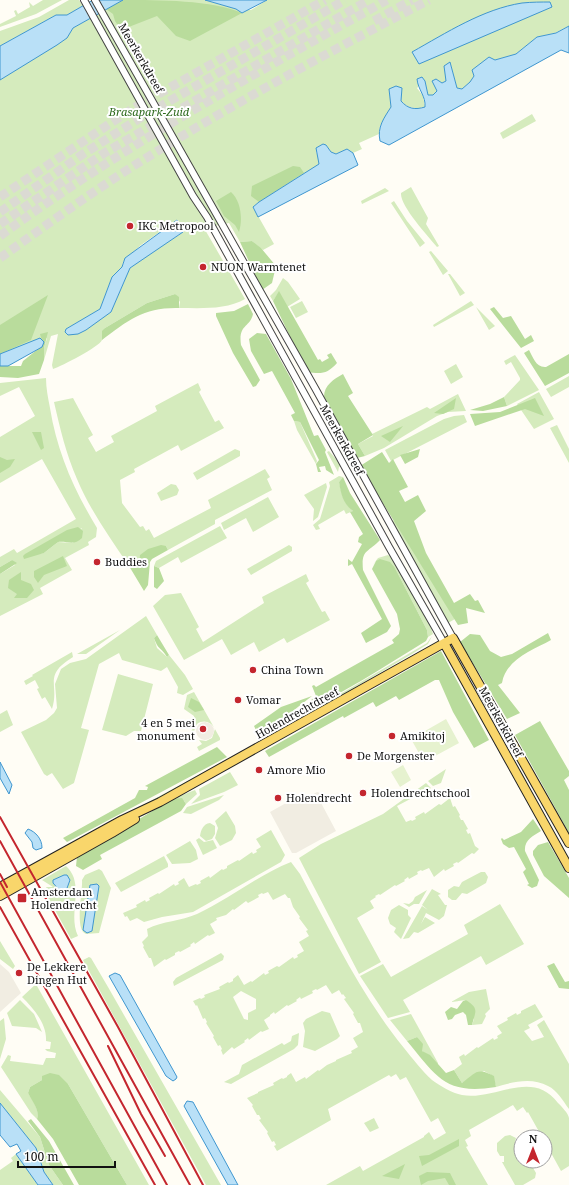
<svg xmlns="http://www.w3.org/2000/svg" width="569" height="1185" font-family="'Noto Serif',serif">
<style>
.green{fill:#d5ebbd;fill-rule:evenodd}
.forest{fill:#b9dc9c}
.pitch{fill:#e6f2cf}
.plaza{fill:#f1ede2}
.water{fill:#b9e0f7;stroke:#3f96cf}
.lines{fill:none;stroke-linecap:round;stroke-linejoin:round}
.highway-tunnel{stroke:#dbdad3;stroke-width:9;stroke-dasharray:9 4.5;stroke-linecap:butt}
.minor-casing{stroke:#444;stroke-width:8}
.major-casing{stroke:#222;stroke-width:10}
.minor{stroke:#fff;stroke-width:6}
.major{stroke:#f9d66b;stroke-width:8}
.rail{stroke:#c4262e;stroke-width:2}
.poi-dot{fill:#c4262e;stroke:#fff;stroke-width:1.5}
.labels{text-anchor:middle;stroke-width:4;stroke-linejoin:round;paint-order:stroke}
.street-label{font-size:11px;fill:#111;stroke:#fff}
.park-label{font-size:11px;font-style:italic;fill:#2f6b1f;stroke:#fff}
.poi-label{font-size:11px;fill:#111;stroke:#fff;text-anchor:start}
</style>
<rect width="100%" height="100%" fill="#fffdf5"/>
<path class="green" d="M43 0H62L36 14 0 27V24L16 16 14 11 16 10 18 14 30 7 29 2 33 6Z
M69 0H79L83 6 67 15H56L0 46V31L39 17Z
M123 0H205L236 9 251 10 267 0H569V26L555 33 537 37 516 54 495 60 474 76 470 82 462 89 457 88 450 62 446 76V81L442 83 436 79 437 91 433 95H428L425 81 417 88 423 96 425 107C408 112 400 101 389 89L391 107 380 126 379 134 359 143 362 149 353 153 347 149 336 154 331 152 326 145 316 152 320 159V164L259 202 253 207 274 244 263 250 252 241 240 242 229 223 204 228 245 299C226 310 201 308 179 308L180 302 175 294 147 303 105 328C103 332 104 337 102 340 99 347 62 366 53 369L52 365 58 334 51 336 44 360V348L47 338 0 354V80L67 37 73 28ZM177 220 179 235 142 258 130 268 111 312 86 329 68 335 65 332 66 329 100 309 112 277 122 267 123 262 141 245Z
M532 114 536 121 503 139 500 133Z
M411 187 428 218 426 224 439 246 437 247C428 236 400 206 401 193Z
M385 188 389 191 362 204 361 201Z
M394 201 407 221 425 243 420 247 391 203Z
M431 251 448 271 443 275 429 252Z
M448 274H450L465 293 460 296Z
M283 278 288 282 300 299 287 307 279 292 273 301 270 296 276 290Z
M302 301 308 312 296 318 290 307Z
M471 301 474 305 434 327 433 325Z
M476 307 495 326 489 330Z
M515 355 539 390 507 406 504 397 520 380V378L511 362 506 365 504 361Z
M456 364 463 377 451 384 444 371Z
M569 376V387L551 397 546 389Z
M46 378C46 388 48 398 50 408 57 452 74 490 97 528L96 537 88 542 89 545 65 558 72 570 40 588 43 594 0 616V574L15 565 12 560 0 567V557L14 549 17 553 76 519 42 459 0 483V437L35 416 19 387 0 396V383ZM82 528 73 543 58 542 44 553 37 554Z
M198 383 201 390 199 392 215 422 219 420 224 428 181 451 178 445 134 469 135 472 120 480 122 503 140 527 143 526 146 531 149 529 154 538 211 508 208 500 265 469 270 477 267 479 272 490 215 520V524L168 550 166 546 132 568 129 566C110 538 90 510 77 479 66 454 60 428 54 402L73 398 93 435 88 438 96 452 114 442 111 436 157 411 155 406Z
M539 392 554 419 534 429 517 404Z
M458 394 466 411 448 412 437 416 384 448 365 456 358 444 373 436 372 434 427 407 430 409Z
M464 415 467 422 391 461 385 450 444 419 454 416Z
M294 421 300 422 317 461 316 464 297 430Z
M557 425 569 449V463L550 428Z
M235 449 240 451V456L197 480 193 473Z
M329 451 342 466 339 467 338 472 327 452Z
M339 476 343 477 339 482C342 494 343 503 353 511L346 514 344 510 318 525 320 529 316 530 313 525 320 519 330 486 329 482Z
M326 483 327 487 318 517 313 521 314 509 304 495Z
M171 484 176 485 179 490 177 495 161 501 157 493Z
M268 497 279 517 253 532 246 518 224 530 221 523Z
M394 520 452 613 455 619 448 623 392 523Z
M220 526 227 538 181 563 178 557 159 568 154 566 156 561Z
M289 545 292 547V551L251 575 247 569Z
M388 555 393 558 430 625 433 634 428 637 427 630 395 568 376 561 372 566 378 558Z
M306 574 309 581 306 583 322 612 325 611 330 620 287 643 284 638 259 652 254 642 231 655 222 639 184 660 153 606 165 595 181 593 199 627 196 629 203 642 264 603 262 597Z
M146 616 157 635 154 638 157 648 167 657 169 655 185 675 193 689 183 695 177 693 178 687 167 667 161 671 122 660 119 653 99 664 81 728 89 730 74 783 63 789 52 773 47 776 44 774 21 732 46 720 54 713 57 708 55 684 61 669 70 663 86 659Z
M120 630 86 654H77Z
M432 636 428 644 412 654 316 710 294 720 293 717 313 710 427 643Z
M72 652 73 657C42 676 60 684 52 709L45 697 42 699 37 689 39 688 35 680 26 685 24 681 33 676 32 675Z
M118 674 153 684 141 731H134L126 736 102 730Z
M194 692 220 738V740L199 751 197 747 202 744 199 740 206 741 212 738 215 729C211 722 204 719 197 724L194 731 190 734 195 724 194 716 184 709 187 695Z
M7 710 13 725 0 732V714Z
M228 759 161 798 69 845Z
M446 769 441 783 433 786 428 781Z
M230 772 238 785 224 792 191 804 200 795 199 789Z
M426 783 431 788 397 806 406 822 411 820 412 821 416 819 415 817 424 812 425 814 439 804 441 805 450 798 453 807 455 806 460 815 459 816 461 820H463L468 829 466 830 468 834 470 833 475 846 479 849 474 854 472 853 458 863 457 862 453 864 454 866 445 871 444 869 434 877 429 868 422 871 421 870 417 872 418 874 409 879 408 877 404 880 405 881 396 886 395 885 380 895 379 894 375 896 376 897 370 901 374 908 357 918 381 962 359 974 299 858 321 844 383 814Z
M195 790 197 794 186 804 184 801 172 799Z
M224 795 219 800 191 814 183 813 187 807Z
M226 811 235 826 236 833 232 840 220 846 215 838 218 828 215 821Z
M210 823 215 826V834L212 839 206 841 200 836C201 830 203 824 210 823Z
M271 830 285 855 281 862 193 912 162 917 144 922 137 918 130 921 127 916 125 917 123 913 137 907 136 905 145 900 146 902 150 900 149 898 158 893 159 894 174 884 175 886 179 884 178 882 184 878 189 887 196 884 197 885 201 883 200 881 209 876 210 878 222 869 223 870 227 868V866L238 860 239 861 252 852 253 854 257 852 256 850 261 847 256 839Z
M199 838 204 842 213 840 217 848 203 855 196 840Z
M190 841 196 850 198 859 190 863 172 864 166 855Z
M164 856 168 864V867L121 892 115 883Z
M291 862 300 874C332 934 361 995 404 1048 413 1059 422 1071 432 1080 440 1086 452 1093 462 1095 495 1101 532 1068 558 1103 562 1107 568 1113 569 1118 569 1128 569 1154 569 1166L561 1171 545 1142V1137H542L528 1112 527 1113 523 1107 517 1111 513 1105 469 1130 471 1136 465 1140 468 1146 466 1147 488 1185H326L360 1166 363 1171 424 1137V1136L429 1132 434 1140 446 1133 438 1118 431 1122 406 1077 400 1080 396 1074 391 1077 389 1075 328 1109 331 1120 277 1151 274 1146 276 1145 274 1141 272 1142 267 1133 268 1132 259 1120 261 1119 259 1115H257L252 1106 253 1105 247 1098 258 1093V1092L274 1085 273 1083 282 1078 283 1079 287 1077V1076L291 1073 296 1082 305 1077 306 1079 318 1070 319 1071 327 1065 336 1061V1060L352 1053 351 1051 358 1047 353 1038 363 1032 360 1023H358L353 1014 354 1013 344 999 346 998 343 994 342 995 339 990 332 994 326 985 317 990 316 989 312 991 313 993 301 999 300 997 296 1000 297 1001 288 1006 287 1005 275 1014 274 1012 270 1015V1016L264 1020 269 1029 262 1032 261 1031 249 1040 248 1038 244 1041 245 1042 234 1049 232 1047 223 1055 221 1050 222 1049 220 1045 218 1046 213 1037 214 1036 206 1023 207 1022 205 1018 203 1019 197 1005 196 1006 193 1001 200 998 201 999 205 997 204 995 220 989 219 987 228 982 229 983 233 981V979L238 975 244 985 251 981 252 982 264 973 265 975 269 973 268 971 277 966 279 967 293 957 294 959 298 957 297 955 304 951 299 942 309 936 306 931 308 930 299 918 300 917 293 907 290 898H288L285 894 273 900 268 892 263 894 262 893 258 895 259 897 248 903 246 901 234 910 233 909 226 915 216 918 217 920 210 924 215 933 209 936 208 935 195 944 194 942 190 945 191 946 180 952 179 951 175 953V955L166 960 165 959 154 967 151 958H149L143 947 144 946 142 942 148 936 147 929C163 921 181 921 197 914 229 899 258 875 291 862ZM241 991 256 999V1009L248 1013V1020L244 1019 233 997Z
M66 866C86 884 67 914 78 936L71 939 45 892 48 890 46 887H53L42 880Z
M99 869 102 871 111 888 99 933 86 934C74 930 83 891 82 880L85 875Z
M481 872H485L488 877 486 883 467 894 462 893 456 900H452L448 897V890L454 886 459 887 462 882Z
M432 889 441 894 438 895 445 905H447L444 916 439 920 426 913 421 924 425 917 435 923 418 933 414 932 409 938 403 939 422 906 428 910 422 905Z
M427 890 419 904H414L409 907 403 903 409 904 413 901 415 897Z
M500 904 524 944 486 965 481 956 403 1000 410 1012 388 1018 360 976 383 964 391 977 468 934 464 925Z
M399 905 408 910V915L411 918 401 939 394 932 396 928 390 924 388 918 391 910Z
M0 941 15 966 13 969 0 959Z
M221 953 224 956 223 960 174 986 173 982 176 978Z
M89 957 91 958 108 987 221 1185H206L83 960Z
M37 983V986L149 1185H127L68 1084 42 1080 30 1087 28 1093C33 1101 40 1110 37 1119L31 1113 1 1067 8 1055 11 1056 10 1061 43 1065 46 1058H55L56 1053 47 1051 45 1049H50L51 1042 46 1041C47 1024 34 1009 22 997Z
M486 989 490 1009 485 1014 486 1016 482 1024 472 1025 474 1019 466 1000 451 1002 469 992Z
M20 1000 34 1014 42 1032 36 1028 12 1026 7 1013Z
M535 1004 543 1017 528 1025 530 1028 524 1031 532 1041 544 1037 537 1025 544 1020 569 1064V1109C563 1101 557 1090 548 1086 532 1077 512 1082 496 1087L493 1076 484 1071 462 1083 454 1070 462 1064 459 1057 464 1054 465 1056 477 1047 478 1048 493 1038 494 1040 498 1038 497 1036 502 1033 497 1026 508 1020 507 1018 516 1013 517 1015 521 1013V1011Z
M322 1011 330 1013 340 1036 337 1039 315 1051 303 1047 305 1031 303 1023 306 1019Z
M411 1014 438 1063V1066L422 1051 417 1037 407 1041 390 1020Z
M4 1018 6 1039 0 1059V1021Z
M299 1033 298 1045 294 1049 231 1084 224 1082 239 1074 242 1065 282 1043 284 1045 291 1041 292 1036Z
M0 1090 40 1137 49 1165 63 1185H53L44 1172 36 1148 0 1103Z
M374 1118 379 1128 370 1132 364 1123Z
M510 1135 516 1138 515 1142 521 1147V1161H529L536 1173 535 1178 523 1185H515L502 1162H504V1156H500L497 1151V1143L505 1136Z
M16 1154 38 1185H0V1170L13 1161 11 1158Z"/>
<path class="forest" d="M123 0C158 0 213 0 242 13L190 41 176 36 157 16 121 30 115 21 113 14 106 9Z
M293 166 300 167 304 173 259 202 251 196 252 186Z
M231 192C241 201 243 219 239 232L235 225 224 216 216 201Z
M252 241 261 248 276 266 272 283 262 290 240 242Z
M279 291 318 360 320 359 322 362 329 358 327 355 331 353 337 363C327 374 322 374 307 372L273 301Z
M175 294 179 297V308C145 307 128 320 102 340V331L105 328 147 303Z
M48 295 31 340 0 354V325Z
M248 304 253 314C250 328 238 324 241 345L260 380 256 386 253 387 233 353 216 316V313L234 311Z
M494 307 503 318 511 316 525 339 531 335 534 341 521 348 490 309Z
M48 332 44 348V360L39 374 18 378 0 377V366H21L23 361 43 345 40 334Z
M257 333 266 334 291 379 314 436 318 435 326 450 325 452 334 475 326 470 325 466 319 467 321 472H318L316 464 319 460 300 422 294 421 291 415 295 413 272 371 264 374 251 351 249 339Z
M529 350C533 357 536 368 546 367L569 354V373L545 386 524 353Z
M343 374 353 393 348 396 373 435 358 444 365 456 357 458 324 397C324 385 334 379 343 374Z
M504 397 507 406 483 411 470 410 490 404Z
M456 398 454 409 443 414 434 413Z
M535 398 544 416 525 409 475 426 470 414 500 412Z
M403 426 390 442 381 436Z
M32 432H41L44 448 41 450Z
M420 449 418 457 405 464 400 455Z
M382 452 389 463 393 459 408 487 399 491 405 502 418 495 426 511 414 521 426 553 454 603 470 594 475 601 478 600 485 613 466 608 468 623 458 625 360 466Z
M0 457 7 460 15 459 10 467 0 473Z
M343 477 350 493 380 540C368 553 361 549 363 570L391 626 387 632 366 643 361 633 382 619 352 564 348 566V559L352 562 362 544 358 542 359 537 363 534 350 512 353 511C343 504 341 494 339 482Z
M78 527 83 531 82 538C74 546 68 541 58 542L44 553 24 559 23 556 25 554 67 530Z
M161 545 166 546 168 550 152 559 150 562 148 585 144 591 129 566 132 568 139 566 140 555 148 549Z
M63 556 67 566 44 575 38 583 34 577V571Z
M380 559 390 562 395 568 427 630 428 637 426 641C383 667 339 697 292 716L316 696 312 686 314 685 316 687 394 643 392 640 399 634 400 629 397 614 372 569 376 561Z
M12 560 17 563 0 574V567Z
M154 566 159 568 164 581 157 589 154 587Z
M21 572V580L31 584 34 590 27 598H14L17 594 8 588 9 580Z
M548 633 551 640C533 650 506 659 502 683L498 685 520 713 507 719 460 642 470 634 480 635 490 651 501 657 512 654Z
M157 635 169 655 167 657C161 647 158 650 154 638Z
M441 651 489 740 474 748 453 712 439 680H435L399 700 396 696 376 707 373 702 344 718 343 716 269 757 265 751Z
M312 696 289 714 288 720 259 736 254 726 281 707Z
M191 698 199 702 204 710 195 712 188 707Z
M540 721 569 771V776L564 780 569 790V833L515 735Z
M217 747 227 757 73 839 67 842 63 838 135 798 139 790H147L148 787 145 786Z
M182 798 186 804 181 811 100 855 102 859 83 870 76 866 77 857 172 799Z
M533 819 541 831C533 836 524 840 525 851L539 880 537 886 532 888 527 885 529 884 523 872 526 869 514 847 509 848 503 844 501 839 502 838 504 840 521 832Z
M548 842 569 878V898L544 876 533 855V851L538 845Z
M554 963 565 982 569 981V989L559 988 547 966Z
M466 1000C480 1009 475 1012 472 1025H468L466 1015 463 1012 455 1015 452 1019 448 1020 445 1012 451 1007 457 1009 463 1001Z
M417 1037 423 1044 422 1051 430 1055 446 1073 454 1070 462 1083C476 1073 476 1067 494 1076L496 1087C445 1095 437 1077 407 1041Z
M50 1073 59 1075 68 1084 127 1185H79L53 1139 37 1119C40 1110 32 1101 28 1093L30 1087 42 1080V1076Z
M31 1119 49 1141 74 1185H63L49 1165 40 1137 28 1121Z
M459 1139V1146L422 1166 419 1156 429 1155Z
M405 1164 399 1179 382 1176Z
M427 1172 450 1173 456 1185H449L445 1178 428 1181 421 1185 419 1176Z"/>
<path class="pitch" d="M446 719 459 743 424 762 411 739Z
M403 765 411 780 400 787 391 772Z"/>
<path class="plaza" d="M196 731a9 9 0 1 1 18 0a9 9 0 1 1-18 0Z
M317 792 324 794 329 797 320 801 336 831 296 853H292L270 812 304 793 307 798Z
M0 964 9 972 21 993 0 1012Z"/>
<path class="water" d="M93 0H123L73 28 67 38 57 45 0 80V46L56 15H67Z
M205 0H267L242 13 236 9Z
M550 2 552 7 419 64 412 52C446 33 483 9 522 3 532 2 541 2 550 2Z
M569 26V53L561 50 389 145 380 141C377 127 384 118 391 107L389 89 396 86 402 88 401 101C408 109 415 110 425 107 426 96 418 90 417 79L422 77 425 81 428 95H433L437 91 432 81 436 79 442 83 446 81 444 66 450 62 457 88 462 89 470 82 474 76 472 70 489 57 495 60 516 54 537 37 556 33Z
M323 144 326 145 331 152 336 154 347 149 353 153 358 165 258 217 253 207 259 202 319 164 316 148Z
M177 220 182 225 183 232 130 268 111 312 86 330 78 334 68 335 65 332 66 329 100 309 112 277 122 267 125 258Z
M40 338 44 342 42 347 8 366H0V354Z
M0 762 12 785 9 794 0 778Z
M28 829C36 832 42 839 42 848L36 850 33 848 32 842 25 833Z
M64 875H67L70 880 66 891 62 893 53 883V880Z
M97 884 99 886 92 931 87 933 83 930 90 885Z
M115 973 120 975 177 1077 176 1079 173 1081 166 1076 109 976Z
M187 1101 193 1102 238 1185H228L184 1106Z
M0 1103 36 1148 44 1172 53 1185H38L16 1154 21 1151 17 1144 10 1147 0 1135Z"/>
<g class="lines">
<path class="highway-tunnel" d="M374 21 412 0
M0 197 132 109 325 0
M0 212 83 154 142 117 345 0
M0 224 106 152 369 0
M0 236C122 147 254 74 387 0
M0 258C41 229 82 199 124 172 223 109 325 54 429 0"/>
<defs>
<path id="minor" d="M84 0 193 196 207 217 389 547 444 643
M95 0 315 388 453 638"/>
<path id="major" d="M444 643 569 868
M0 887 122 820 160 802 453 638 569 843
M0 896 112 833 135 819"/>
</defs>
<use href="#minor" class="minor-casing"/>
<use href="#major" class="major-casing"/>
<use href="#minor" class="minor"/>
<use href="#major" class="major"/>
<path class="rail" d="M0 817 118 1027 203 1185
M0 841 190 1185
M0 874 7 887
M0 882 167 1185
M0 907 155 1185
M108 1046 141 1114 165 1156"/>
</g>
<g class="poi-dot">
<circle cx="130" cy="226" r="4"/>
<circle cx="203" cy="267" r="4"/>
<circle cx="97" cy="562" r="4"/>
<circle cx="253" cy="670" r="4"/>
<circle cx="238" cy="700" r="4"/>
<circle cx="203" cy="729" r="4"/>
<circle cx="392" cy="736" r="4"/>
<circle cx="349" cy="756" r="4"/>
<circle cx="259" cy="770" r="4"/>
<circle cx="363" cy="793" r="4"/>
<circle cx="278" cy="798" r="4"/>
<rect x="17" y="893" width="10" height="10" rx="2"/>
<circle cx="19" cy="973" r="4"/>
</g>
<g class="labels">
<g class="street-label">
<text transform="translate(141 58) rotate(60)" y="4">Meerkerkdreef</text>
<text transform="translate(342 440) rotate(61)" y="4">Meerkerkdreef</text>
<text transform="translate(297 713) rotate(-29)" y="4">Holendrechtdreef</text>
<text transform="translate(501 722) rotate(61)" y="4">Meerkerkdreef</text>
</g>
<g class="park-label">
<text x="149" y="116">Brasapark-Zuid</text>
</g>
<g class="poi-label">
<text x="138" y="230">IKC Metropool</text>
<text x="211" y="271">NUON Warmtenet</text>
<text x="105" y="566">Buddies</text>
<text x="261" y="674">China Town</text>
<text x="246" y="704">Vomar</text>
<text x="195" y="727" text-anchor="end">4 en 5 mei<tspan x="195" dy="13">monument</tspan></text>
<text x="400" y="740">Amikitoj</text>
<text x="357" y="760">De Morgenster</text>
<text x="267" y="774">Amore Mio</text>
<text x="371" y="797">Holendrechtschool</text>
<text x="286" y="802">Holendrecht</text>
<text x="31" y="896">Amsterdam<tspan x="31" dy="13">Holendrecht</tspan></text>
<text x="27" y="971">De Lekkere<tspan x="27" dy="13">Dingen Hut</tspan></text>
</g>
</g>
<g transform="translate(533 1149)"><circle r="19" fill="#ffffff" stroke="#a0a0a0"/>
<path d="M0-3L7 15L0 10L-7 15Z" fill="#c4262e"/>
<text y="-6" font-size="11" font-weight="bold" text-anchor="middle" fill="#111111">N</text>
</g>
<path d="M18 1161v6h97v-6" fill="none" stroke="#111111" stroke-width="2"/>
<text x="24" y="1161" font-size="12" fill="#111111" stroke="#ffffff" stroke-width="3" paint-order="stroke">100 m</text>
</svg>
